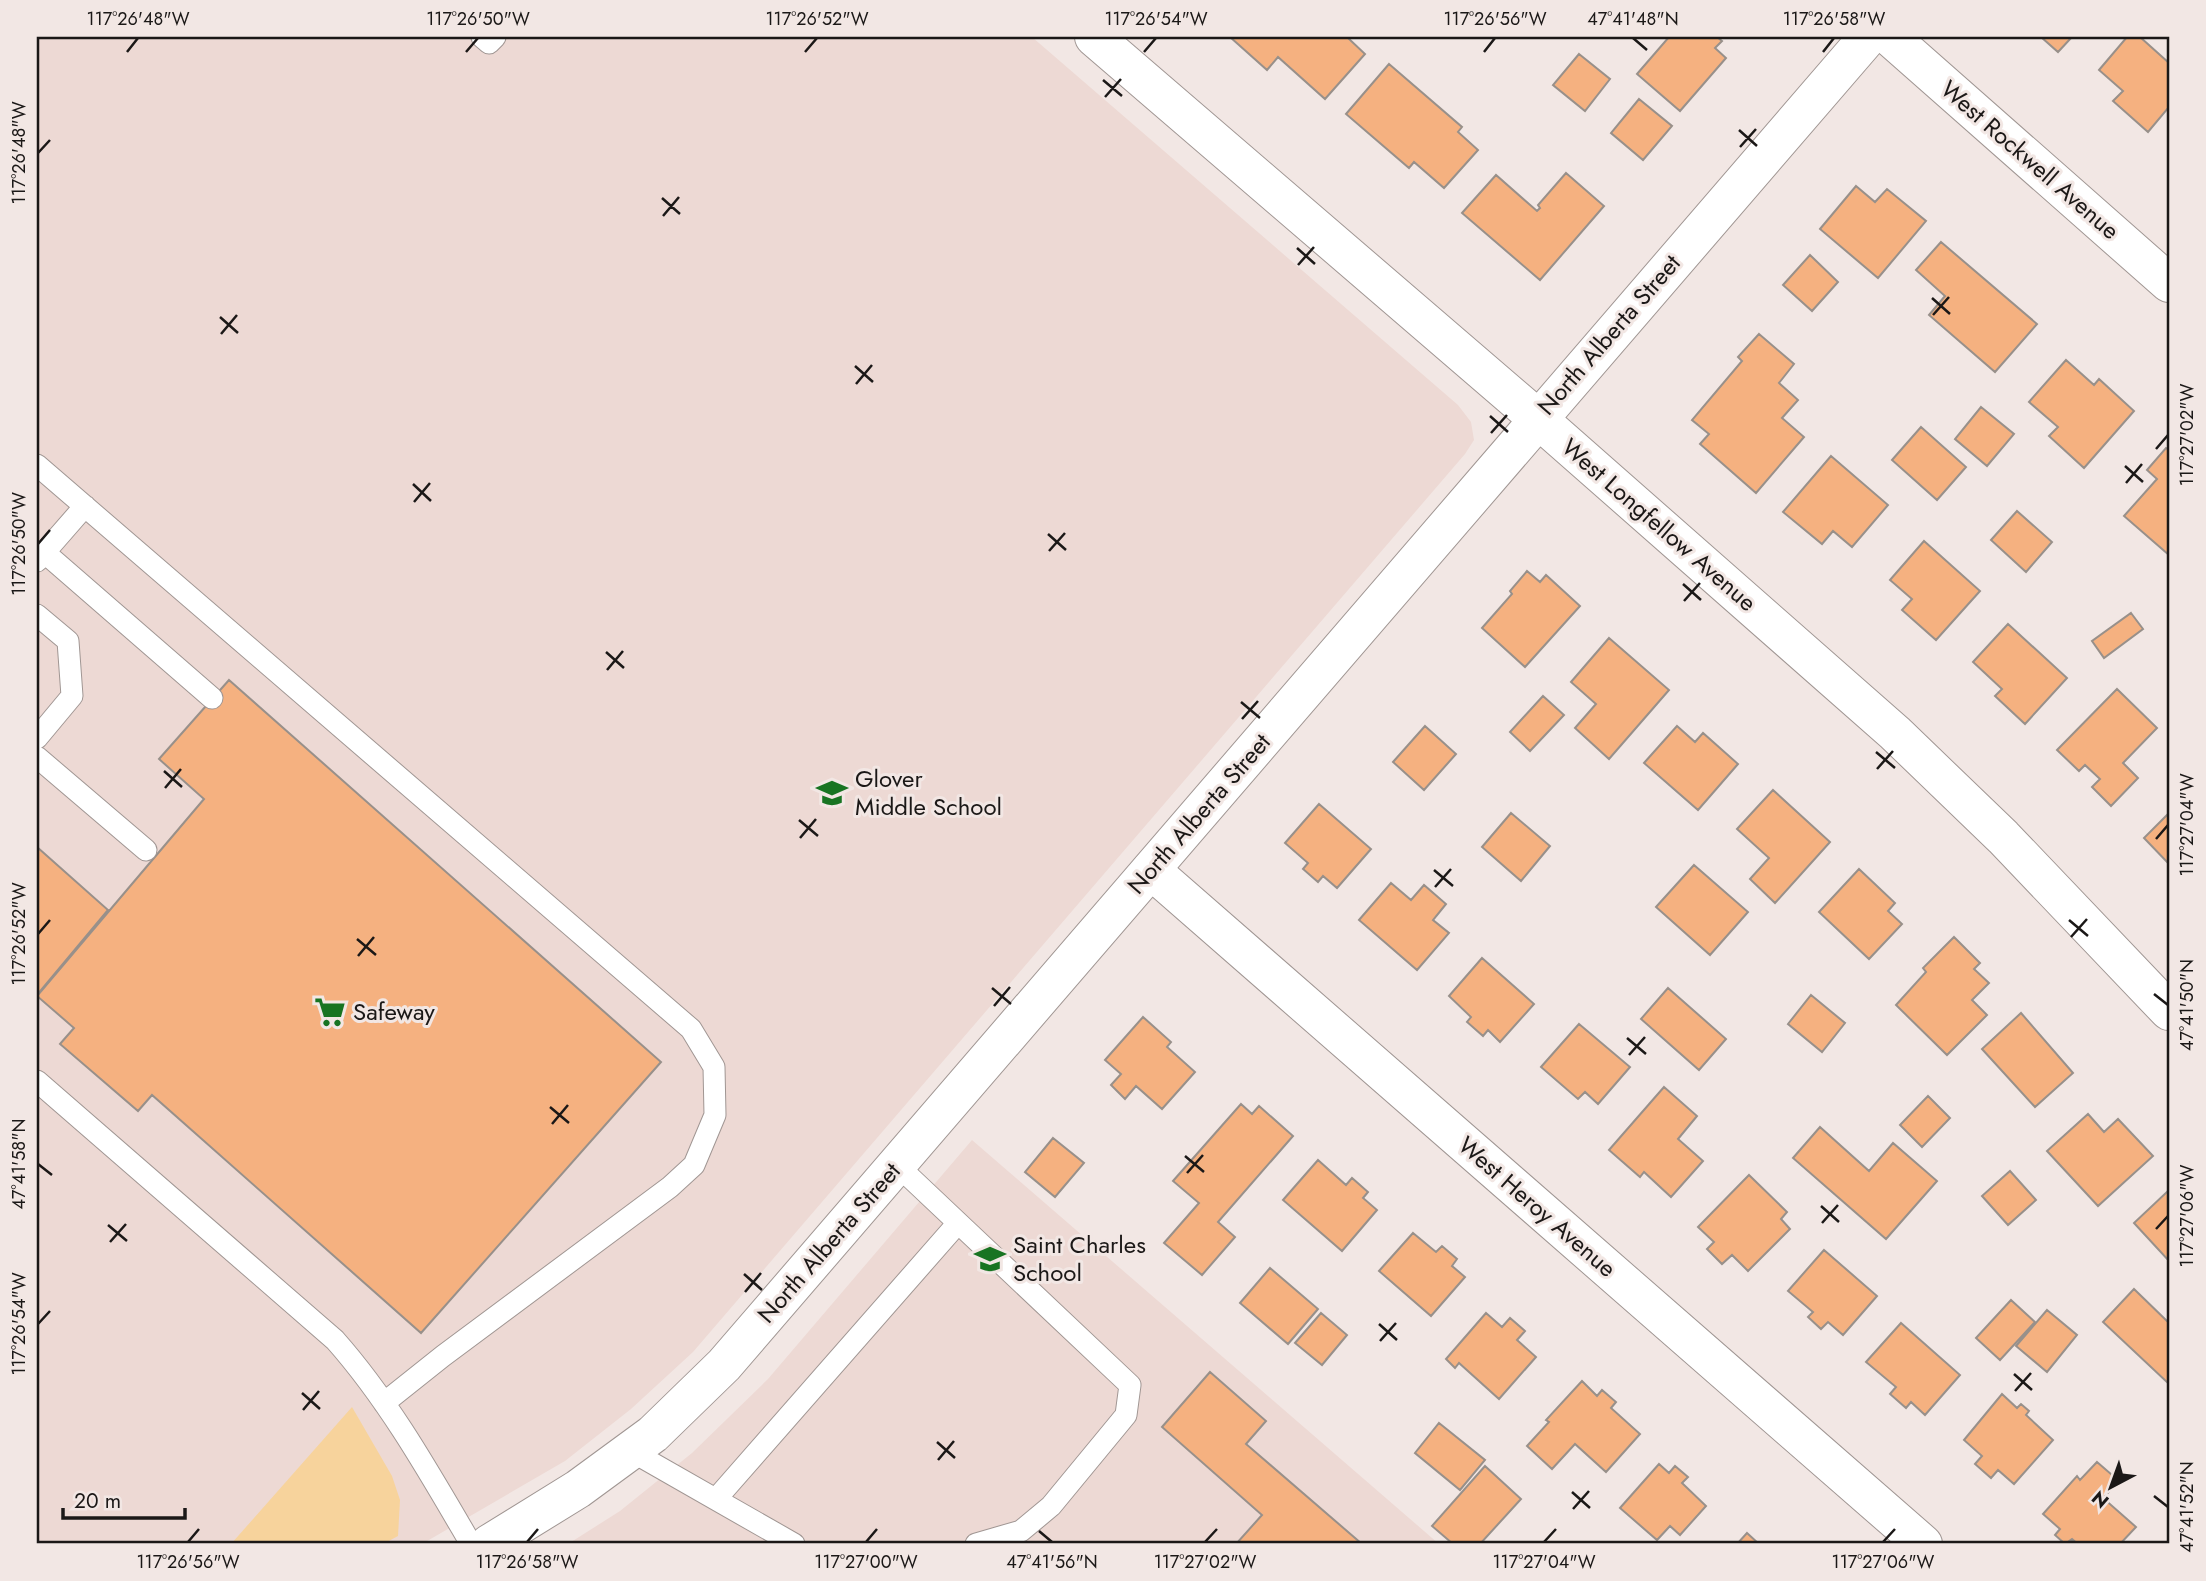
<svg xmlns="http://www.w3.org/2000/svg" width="2206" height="1581" font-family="Jost,sans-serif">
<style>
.built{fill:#edd9d4}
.green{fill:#f7d39c}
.building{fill:#f5b180;stroke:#98908a;stroke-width:2}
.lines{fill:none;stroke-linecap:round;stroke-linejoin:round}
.lane-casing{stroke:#a09693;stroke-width:23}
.street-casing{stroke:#a09693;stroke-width:40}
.secondary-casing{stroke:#a09693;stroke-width:40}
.lane{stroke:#fff;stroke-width:21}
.street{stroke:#fff;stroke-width:38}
.secondary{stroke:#fff;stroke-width:38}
.ticks{fill:none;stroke:#1b1817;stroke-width:2.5}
.labels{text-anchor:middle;stroke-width:6;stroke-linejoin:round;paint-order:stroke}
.street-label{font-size:24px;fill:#1b1817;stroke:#f2e7e4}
.poi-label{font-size:24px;fill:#1b1817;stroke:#f2e7e4;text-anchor:start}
.neatline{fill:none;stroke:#1b1817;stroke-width:2.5}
.ticks-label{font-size:18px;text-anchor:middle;fill:#1b1817}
</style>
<rect width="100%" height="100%" fill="#f2e7e4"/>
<path class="built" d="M37 37H1032L1458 405 1471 422 1474 440 1465 454 693 1352 631 1409 565 1461 422 1544H37Z
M972 1140 1439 1544H568L620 1511 692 1453 768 1379Z"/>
<path class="green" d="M352 1407 392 1476 400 1500 398 1536 383 1544H231Z"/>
<path class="building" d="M1230 37H1347L1365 54 1325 99 1278 57 1267 70Z
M1669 37H1717L1722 41 1715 48 1726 58 1680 111 1637 74Z
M2041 37H2072L2058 52Z
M2127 37H2140L2169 63V107L2148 132 2113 101 2123 91 2099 70Z
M1579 54 1610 79 1585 111 1553 85Z
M1389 64 1462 127 1458 132 1478 150 1444 188 1414 162 1409 168 1346 114Z
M1639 99 1672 126 1643 160 1611 133Z
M1566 173 1604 206 1540 280 1462 213 1496 175 1537 211 1540 208 1538 205Z
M1856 186 1875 202 1887 189 1926 221 1878 278 1820 229Z
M1941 242 2037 324 1995 372 1929 315 1945 296 1916 270Z
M1810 255 1838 282 1812 311 1783 285Z
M1759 334 1794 364 1779 383 1798 400 1782 418 1804 437 1756 493 1700 444 1709 434 1692 420 1742 361 1738 357Z
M2066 360 2094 385 2099 379 2134 411 2084 468 2049 436 2058 427 2029 402Z
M1981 407 2014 434 1987 466 1955 439Z
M1921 427 1966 467 1937 500 1892 460Z
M2166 448 2169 450V555L2124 516 2157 479 2147 470Z
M1831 456 1888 505 1852 547 1833 531 1822 544 1783 512Z
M2017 511 2052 542 2026 572 1991 540Z
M1924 541 1980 591 1936 640 1902 610 1912 599 1890 580Z
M1527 571 1540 582 1546 575 1580 606 1525 667 1482 628 1512 594 1510 591Z
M2131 613 2143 629 2104 658 2092 641Z
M2008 624 2067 678 2025 724 1995 696 2002 689 1973 662Z
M1609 638 1669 690 1609 759 1575 728 1596 704 1571 682Z
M229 680 661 1062 421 1333 152 1095 138 1111 60 1044 74 1028 37 996 204 799 159 759Z
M2117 689 2157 728 2123 763 2138 778 2111 806 2092 787 2100 779 2085 765 2079 771 2057 750Z
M1543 696 1564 715 1530 751 1510 732Z
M1425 726 1456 754 1424 790 1393 762Z
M1677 726 1695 742 1703 733 1738 764 1698 810 1644 763Z
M1773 790 1830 842 1775 903 1750 879 1769 858 1737 829Z
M1319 804 1371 849 1337 888 1323 876 1318 882 1303 869 1308 863 1285 843Z
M1511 813 1550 846 1521 881 1482 847Z
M2169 813V864L2144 838Z
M37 847 108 910 37 995Z
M1694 865 1748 912 1710 955 1656 907Z
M1859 869 1895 903 1888 911 1902 924 1869 959 1819 912Z
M1391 883 1411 900 1424 885 1446 904 1433 920 1449 933 1417 970 1359 920Z
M1954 937 1980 963 1974 969 1989 983 1972 1000 1987 1015 1947 1055 1896 1005 1926 972 1923 968Z
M1482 958 1534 1004 1500 1042 1488 1030 1483 1036 1467 1022 1471 1017 1449 996Z
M1668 988 1726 1039 1699 1070 1641 1019Z
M1811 995 1845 1023 1822 1052 1788 1024Z
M2021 1013 2073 1073 2035 1107 1982 1049Z
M1143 1017 1171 1042 1167 1047 1195 1072 1162 1109 1136 1086 1125 1099 1111 1085 1121 1074 1105 1060Z
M1579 1024 1630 1067 1598 1104 1585 1092 1578 1099 1541 1067Z
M1664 1087 1697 1116 1678 1139 1703 1161 1671 1197 1644 1172 1640 1177 1609 1150Z
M1928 1096 1950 1118 1922 1147 1900 1125Z
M1241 1104 1252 1114 1259 1106 1293 1136 1218 1222 1235 1237 1202 1275 1164 1243 1199 1203 1173 1181Z
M2088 1114 2104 1132 2118 1119 2153 1156 2098 1206 2047 1151Z
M1820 1127 1869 1171 1893 1143 1937 1181 1886 1239 1793 1158Z
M1053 1138 1084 1163 1055 1197 1025 1172Z
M1318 1160 1346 1185 1352 1178 1368 1192 1363 1198 1377 1210 1342 1251 1283 1200Z
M2010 1171 2036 1200 2008 1225 1982 1196Z
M1749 1175 1787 1212 1781 1219 1790 1229 1748 1271 1732 1255 1722 1264 1707 1249 1714 1242 1698 1227Z
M2169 1190V1261L2134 1223Z
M1413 1233 1436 1252 1442 1246 1457 1259 1452 1266 1465 1277 1431 1316 1379 1271Z
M1824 1250 1877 1296 1843 1335 1828 1322 1821 1329 1808 1317 1813 1312 1788 1291Z
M1270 1268 1318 1309 1288 1344 1240 1303Z
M2134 1289 2169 1323V1384L2103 1322Z
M2011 1300 2035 1322 2000 1360 1976 1338Z
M2047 1310 2077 1335 2047 1372 2016 1346Z
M1321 1313 1347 1335 1322 1365 1295 1343Z
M1486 1313 1502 1327 1510 1318 1525 1331 1517 1340 1536 1357 1499 1399 1459 1363 1455 1368 1446 1359Z
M1901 1323 1960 1375 1925 1415 1911 1402 1906 1408 1890 1394 1896 1387 1866 1362Z
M1210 1372 1266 1421 1246 1444 1362 1544H1236L1262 1515 1162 1427Z
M1582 1381 1597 1396 1602 1390 1616 1402 1611 1408 1640 1434 1606 1472 1575 1444 1552 1469 1527 1446 1549 1422 1546 1420Z
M2002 1394 2017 1408 2021 1404 2029 1411 2026 1415 2053 1440 2014 1484 1998 1470 1991 1478 1975 1464 1982 1456 1964 1440Z
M1439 1423 1485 1460 1460 1490 1415 1453Z
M2097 1462 2119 1481 2103 1498 2136 1527 2120 1544H2078L2072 1539 2065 1544 2055 1535 2060 1529 2043 1514 2077 1476 2080 1480Z
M1659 1464 1669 1473 1675 1466 1688 1477 1682 1483 1706 1506 1680 1535 1670 1526 1657 1540 1620 1508Z
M1485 1466 1521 1499 1480 1544H1453L1432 1526Z
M1747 1533 1759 1544H1737Z"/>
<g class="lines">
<defs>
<path id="lane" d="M482 37 489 43 495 37
M37 465 691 1029 714 1067 715 1115 694 1165 670 1187 443 1356 384 1403
M44 552 212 698
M37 561 85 506
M37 615 68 641 72 696 37 738
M37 757 146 850
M37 1081 335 1340C389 1401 430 1474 471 1544
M897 1165 1130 1385 1126 1415 1051 1506 1021 1531 976 1544
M631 1451 794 1544
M716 1499 958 1223"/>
<path id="street" d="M1094 37 1537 418 1895 733 2003 837 2169 1011
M1890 37 2169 283
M1151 870 1923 1544"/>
<path id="secondary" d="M489 1544 578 1489 653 1434 724 1365 1868 37"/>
</defs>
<use href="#lane" class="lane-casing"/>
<use href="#street" class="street-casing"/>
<use href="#secondary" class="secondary-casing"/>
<use href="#lane" class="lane"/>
<use href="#street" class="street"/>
<use href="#secondary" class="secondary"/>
</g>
<path class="ticks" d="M1633 38 1647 50M127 52 138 38M466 52 478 38M805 52 817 38M1144 52 1156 38M1484 52 1495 38M1823 52 1834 38M1103 80 1122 96M1105 97 1121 79M1739 130 1757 146M1740 147 1756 129M38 153 50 140M662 198 680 214M663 216 679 197M1297 248 1315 264M1298 265 1314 247M1932 298 1950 314M1933 315 1949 297M220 317 238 333M221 334 237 315M855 366 873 382M856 384 872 365M1490 416 1508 432M1491 433 1507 415M2156 449 2168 435M2125 466 2143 482M2126 483 2142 464M413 484 431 501M414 502 430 483M1048 534 1066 550M38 544 50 530M1049 551 1065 533M1683 584 1701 600M1684 601 1700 583M606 652 624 668M607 670 623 651M1241 702 1260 718M1242 719 1258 701M1876 752 1895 768M1877 769 1893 751M164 771 182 787M165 788 181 769M799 820 818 836M800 838 816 819M2156 839 2168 825M1434 870 1453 886M1435 887 1451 869M2069 920 2088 936M38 934 50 920M2071 937 2087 919M357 939 376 955M358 956 374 937M992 988 1011 1004M2154 994 2168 1005M994 1006 1010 987M1627 1038 1646 1054M1629 1055 1645 1037M550 1107 569 1123M552 1124 568 1105M1185 1156 1204 1172M38 1164 52 1175M1187 1173 1203 1155M1821 1206 1839 1222M1822 1223 1838 1205M108 1225 127 1241M2156 1229 2168 1216M110 1242 126 1224M744 1274 762 1290M745 1292 761 1273M38 1324 50 1311M1379 1324 1397 1340M1380 1341 1396 1323M2014 1374 2032 1390M2015 1391 2031 1373M302 1393 320 1409M303 1410 319 1391M937 1442 955 1458M938 1460 954 1441M1572 1492 1590 1508M2154 1496 2168 1507M1573 1509 1589 1491M1039 1531 1052 1542M188 1542 199 1529M527 1542 538 1529M866 1542 877 1529M1205 1542 1217 1529M1544 1542 1556 1529M1883 1542 1895 1529"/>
<defs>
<symbol id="school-bare" viewBox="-9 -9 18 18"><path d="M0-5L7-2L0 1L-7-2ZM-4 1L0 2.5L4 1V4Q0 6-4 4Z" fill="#187422" stroke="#f2e7e4" stroke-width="2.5" paint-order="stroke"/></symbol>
<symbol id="supermarket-bare" viewBox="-9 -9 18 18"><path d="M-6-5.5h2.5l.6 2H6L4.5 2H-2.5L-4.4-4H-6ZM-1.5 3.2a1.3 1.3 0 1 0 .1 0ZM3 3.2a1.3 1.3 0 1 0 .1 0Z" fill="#187422" stroke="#f2e7e4" stroke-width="2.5" paint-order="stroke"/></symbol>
</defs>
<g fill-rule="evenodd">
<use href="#school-bare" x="810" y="771" width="44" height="44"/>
<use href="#supermarket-bare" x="308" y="990" width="44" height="44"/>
<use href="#school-bare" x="968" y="1237" width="44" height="44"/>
</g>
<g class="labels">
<g class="street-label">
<text transform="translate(2030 160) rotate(41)" y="8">West Rockwell Avenue</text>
<text transform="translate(1609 335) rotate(-49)" y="8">North Alberta Street</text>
<text transform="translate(1659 525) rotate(41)" y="8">West Longfellow Avenue</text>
<text transform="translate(1199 814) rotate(-49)" y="8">North Alberta Street</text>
<text transform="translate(1537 1207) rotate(41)" y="8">West Heroy Avenue</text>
<text transform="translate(829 1243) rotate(-49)" y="8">North Alberta Street</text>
</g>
<g class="poi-label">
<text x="855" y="787">Glover<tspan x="855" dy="28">Middle School</tspan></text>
<text x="353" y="1020">Safeway</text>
<text x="1013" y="1253">Saint Charles<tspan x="1013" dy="28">School</tspan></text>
</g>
</g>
<rect width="2206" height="1581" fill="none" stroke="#f2e7e4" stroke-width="77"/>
<g transform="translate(2111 1487) rotate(221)" stroke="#f2e7e4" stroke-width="5" paint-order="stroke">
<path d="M0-5L12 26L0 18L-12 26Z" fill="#1b1817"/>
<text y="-10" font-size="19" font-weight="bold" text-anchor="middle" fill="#1b1817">N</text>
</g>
<path d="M63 1508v10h122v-10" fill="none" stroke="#1b1817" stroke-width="3.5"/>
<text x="74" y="1508" font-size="21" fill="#1b1817" stroke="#f2e7e4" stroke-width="5" paint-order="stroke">20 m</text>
<rect x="38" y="38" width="2130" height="1504" class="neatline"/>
<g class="ticks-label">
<text x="138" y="25">117°26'48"W</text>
<text x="478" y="25">117°26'50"W</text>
<text x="817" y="25">117°26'52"W</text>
<text x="1156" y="25">117°26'54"W</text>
<text x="1495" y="25">117°26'56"W</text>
<text x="1633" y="25">47°41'48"N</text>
<text x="1834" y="25">117°26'58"W</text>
<text transform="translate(19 153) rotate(-90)" y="6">117°26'48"W</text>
<text transform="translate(2187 435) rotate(-90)" y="6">117°27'02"W</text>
<text transform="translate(19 544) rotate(-90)" y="6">117°26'50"W</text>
<text transform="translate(2187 825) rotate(-90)" y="6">117°27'04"W</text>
<text transform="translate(19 934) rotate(-90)" y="6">117°26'52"W</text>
<text transform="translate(2187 1005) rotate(-90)" y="6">47°41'50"N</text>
<text transform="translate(19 1164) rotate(-90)" y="6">47°41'58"N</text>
<text transform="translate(2187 1216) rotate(-90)" y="6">117°27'06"W</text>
<text transform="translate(19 1324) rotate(-90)" y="6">117°26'54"W</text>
<text transform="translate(2187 1507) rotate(-90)" y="6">47°41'52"N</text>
<text x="188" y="1568">117°26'56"W</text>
<text x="527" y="1568">117°26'58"W</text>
<text x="866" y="1568">117°27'00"W</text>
<text x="1052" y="1568">47°41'56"N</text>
<text x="1205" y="1568">117°27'02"W</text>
<text x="1544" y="1568">117°27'04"W</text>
<text x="1883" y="1568">117°27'06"W</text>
</g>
</svg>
